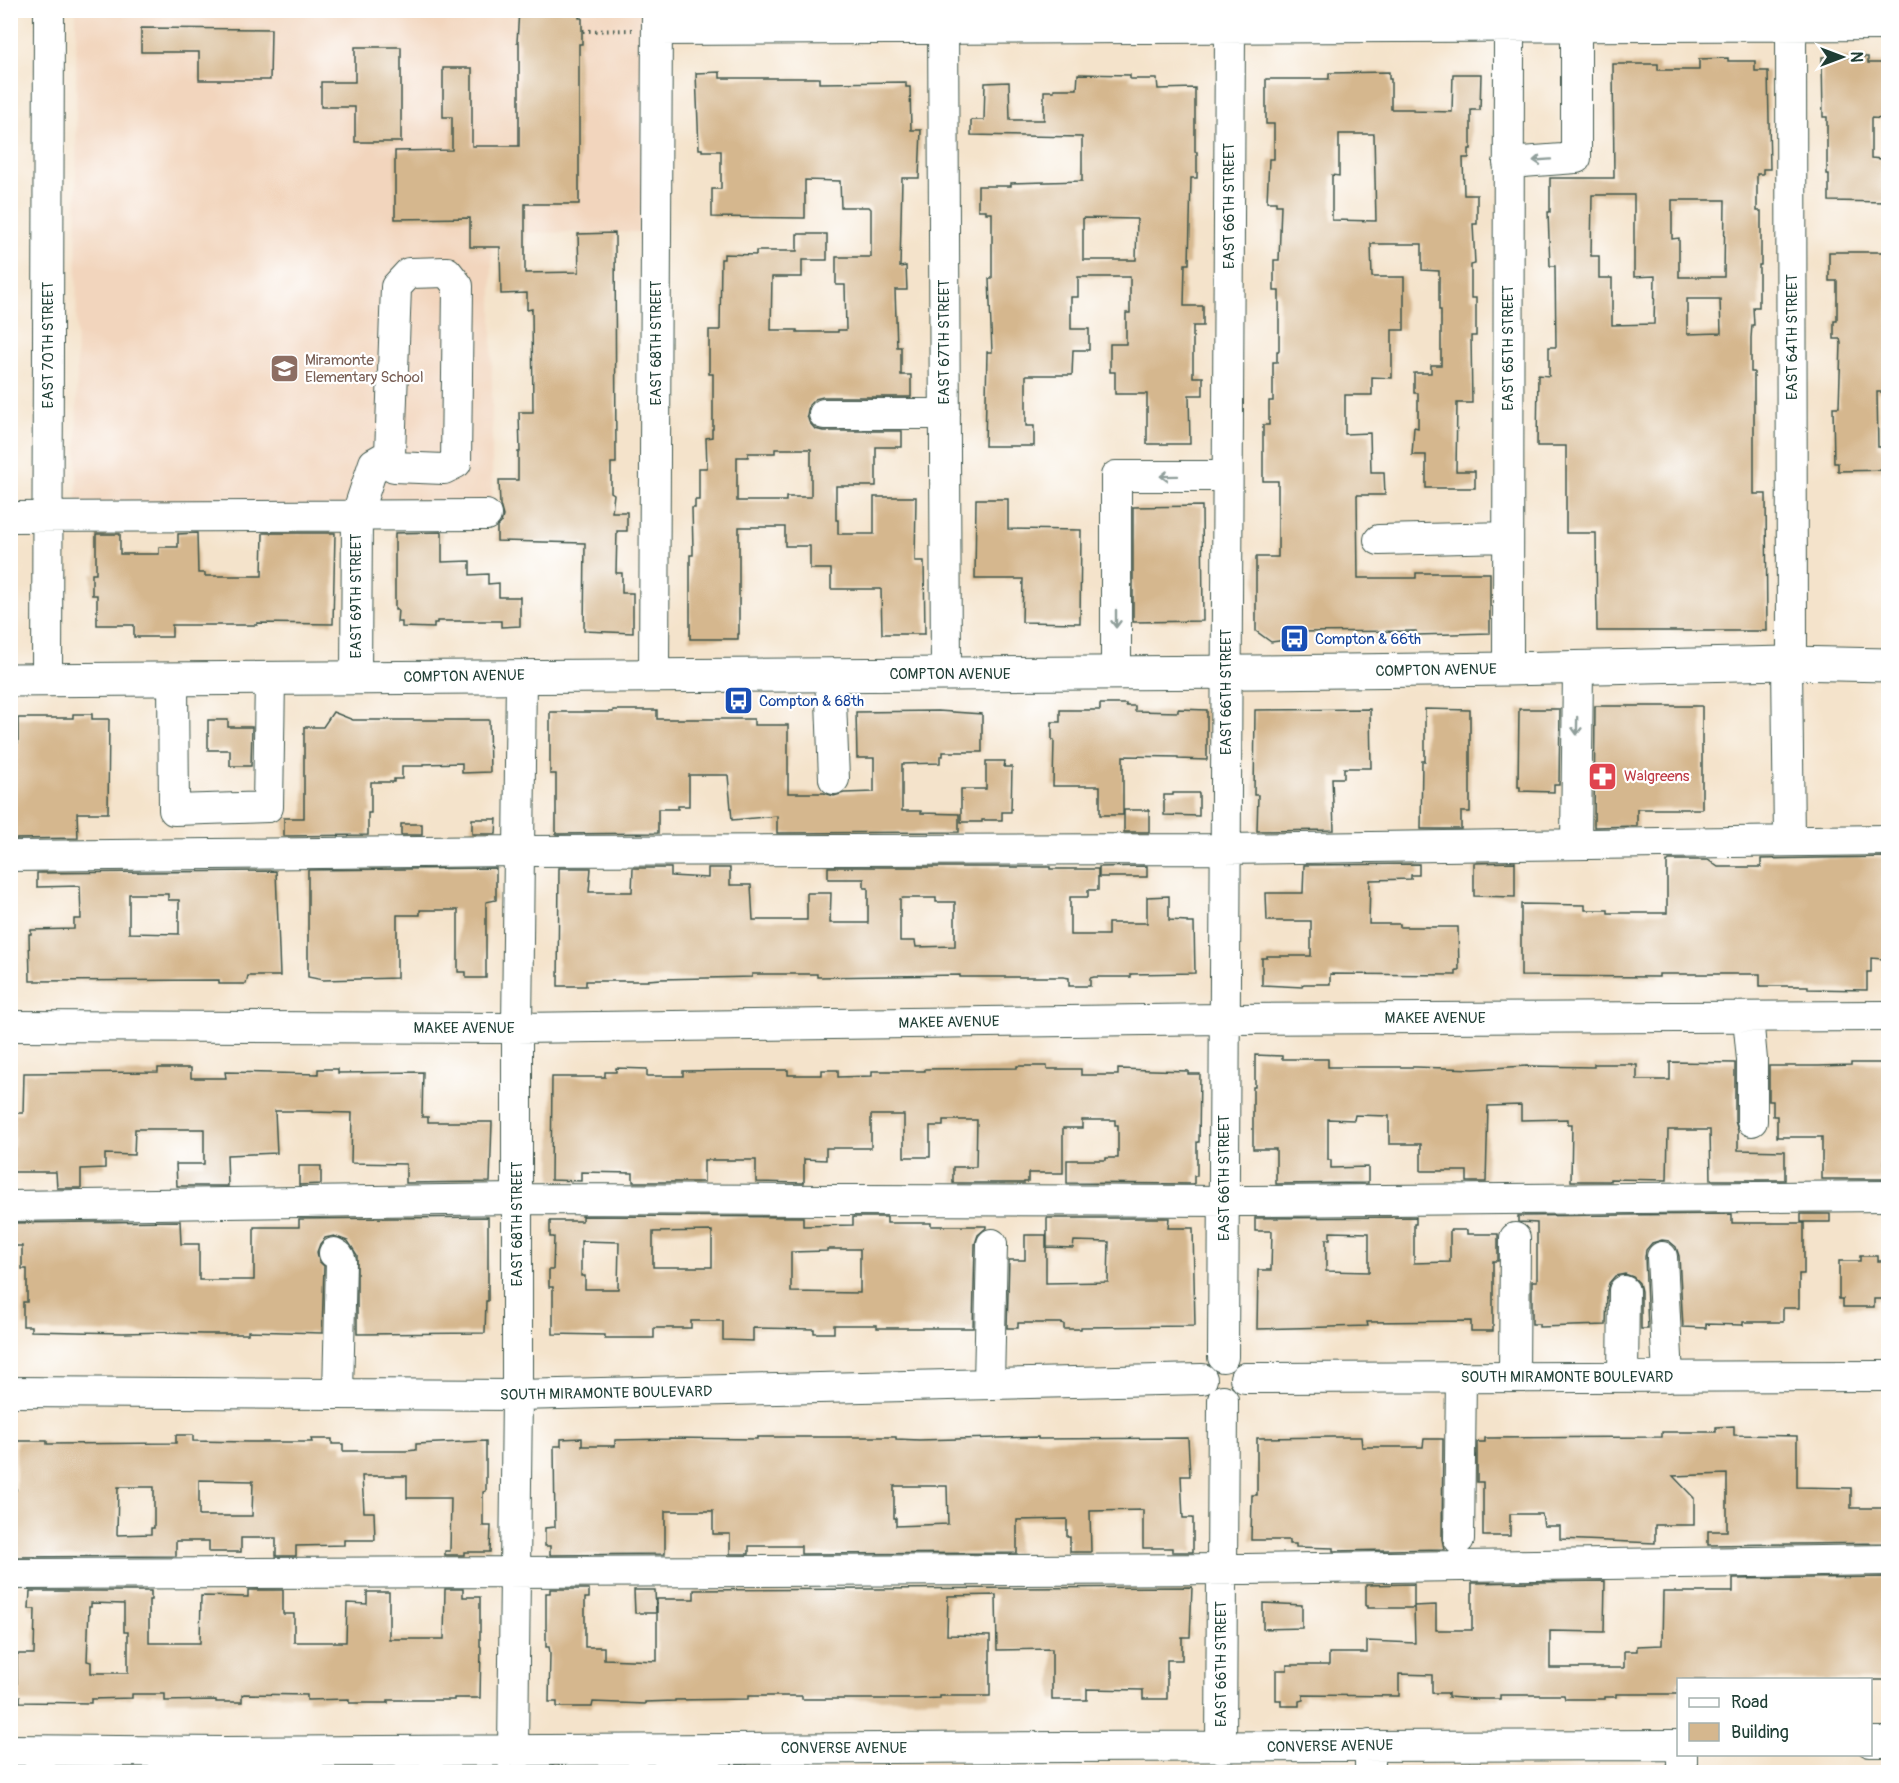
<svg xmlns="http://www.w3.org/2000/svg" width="1899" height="1783" font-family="Pangolin,sans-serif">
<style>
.built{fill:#f2d5bd}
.building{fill:#d5b78e;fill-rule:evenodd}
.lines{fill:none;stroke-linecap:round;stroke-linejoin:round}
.minor-casing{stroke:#3f564b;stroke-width:32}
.major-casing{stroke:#3f564b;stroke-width:35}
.path{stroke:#3f564b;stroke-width:4;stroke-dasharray:1.5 4.5;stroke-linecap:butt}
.minor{stroke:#fff;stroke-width:30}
.major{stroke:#fff;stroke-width:33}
.oneway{stroke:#8f9e9a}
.labels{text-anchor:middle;stroke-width:4.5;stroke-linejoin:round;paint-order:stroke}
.street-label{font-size:15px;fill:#1f3d34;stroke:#fff}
.education-label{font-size:15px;fill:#785e54;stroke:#fff;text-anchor:start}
.transit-label{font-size:15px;fill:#164399;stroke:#fff;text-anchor:start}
.health-label{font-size:15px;fill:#be3a42;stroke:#fff;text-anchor:start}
</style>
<rect width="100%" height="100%" fill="#fff"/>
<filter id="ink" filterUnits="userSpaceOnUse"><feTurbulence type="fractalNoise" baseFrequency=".0167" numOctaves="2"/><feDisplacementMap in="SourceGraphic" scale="12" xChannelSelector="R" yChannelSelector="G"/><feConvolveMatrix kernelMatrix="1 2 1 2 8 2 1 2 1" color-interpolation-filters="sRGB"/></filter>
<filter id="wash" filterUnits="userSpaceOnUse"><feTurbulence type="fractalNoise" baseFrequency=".008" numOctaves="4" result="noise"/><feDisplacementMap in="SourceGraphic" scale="24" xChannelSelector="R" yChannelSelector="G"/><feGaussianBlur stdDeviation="1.35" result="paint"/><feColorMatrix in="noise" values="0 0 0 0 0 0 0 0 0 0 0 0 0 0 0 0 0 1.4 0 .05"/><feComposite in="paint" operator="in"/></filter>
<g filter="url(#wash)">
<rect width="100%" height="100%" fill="#f4e3cb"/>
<path class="built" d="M76 11H643V232L492 233V506L77 507Z"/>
<g id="blocks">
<path class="building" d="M519 10H579V18H582V44H579V204H525V273L579 272 578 234 615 233 616 463H611V492L614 494 612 512H627V531H617L616 573H622V593H633V633L584 631 585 543 497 541V527L501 523 503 516 500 505 499 480H518V452H520L519 412H533L532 309 527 310V293L501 294 500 247H470V218L395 219V151L452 150V117H443V68H472V146H519V42H517Z
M141 28 271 29 270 80H199V52H141Z
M355 47H401V142H355V107H321V82H355Z
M1822 57H1868V63H1888V119L1871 118V158L1882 159V182H1888V202L1829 201V174H1827V117H1823Z
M1728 58V61H1755V71H1768L1770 169H1763V174H1757V211H1761V265H1759V307H1753L1754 325H1752L1751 338V372H1754V494H1766L1767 631H1597L1596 533H1566V446H1537L1538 375 1549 376V347H1556L1555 266H1550L1548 212H1550V178H1614L1613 64H1658V70H1699V59ZM1592 195H1634V277L1655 276 1654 324 1612 325V278H1599V256H1591ZM1672 200H1725L1724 277H1679V238L1672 239ZM1687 299H1720L1721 333 1687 334Z
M720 72V78H819V83L906 82V87H910L911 130H921L919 178H902L900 267 906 266 907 290H895L897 347H901V375H911V397H823L815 399 809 405 807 415 809 422 815 429 823 431H902V447H876V486H836V520H838V534H874V497H916L915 561H924L925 634H882L881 589H831V569H810V546H785V527H739V634H738V639H690V555H693V549L692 508H695V500H699V468H707L706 438 712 437V429H713V374H709V330H720L721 259H724V254L756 255V251H797V234H827V260H802V277H772L771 330H797V332H838V330H846L845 285H836V257H871V209L869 207H841L840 181 805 180V218L712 217V189H721V151H702V149H699L696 73ZM775 449H811V497H786V501H737V457H748V453H775Z
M1389 72V79H1391V109H1413V111L1452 112 1453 74H1481L1480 110H1471V149H1469V158H1463L1464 195H1477V224H1473L1475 264 1471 265V298H1476V336H1471L1472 403H1457L1456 471H1475V488H1426V455H1412L1414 427 1418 428V393H1414V373H1431V365H1441V310H1439V271L1422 270V244H1371L1372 277H1404V330H1392V378L1372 377V395H1345V434L1370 433 1371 472H1384L1385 495H1357L1358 578H1416V573H1490V633L1416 635V631L1292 632 1279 641 1271 642 1256 631V557H1278V481H1263V425H1269V401H1273V362H1277V351H1279V291H1274V260H1279L1281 205H1276V202H1267L1269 159H1274V124H1266V79H1329V73ZM1339 134H1374L1376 221 1332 220V175L1339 176Z
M1078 74 1130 75V79H1157L1158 89 1195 88V152H1197V178H1191L1189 264H1185L1184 306H1203V326H1193V377H1203V395H1189L1190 444H1147V394H1115V372H1110V344H1126V313H1130V277H1078V297H1071V329H1089V350H1073L1072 375H1026V426H1034V446H985L987 352H992L989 279H992V213H986V210H978V186H1011V183L1082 181V137L971 135V120H984L985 83 1009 82 1010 120H1044V91H1054V89H1077ZM1083 218 1137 219 1136 260H1083Z
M1829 252H1888V392H1877L1878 447H1882V451H1888V470L1838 471V463H1834L1833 407H1839L1841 343 1840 339H1834V321H1837V281H1829Z
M976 499H1008V529L1081 530 1080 623 1022 622 1023 579H975Z
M1202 506 1203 621 1133 622V507Z
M442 532V562L470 561V575L488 574V584L499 583V597H520V626L501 627V621H437V623H434V628L402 627V622H397L398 610H395V533Z
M197 533 198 573H205V576H262L263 533H335L333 624 257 623V625H172V637H134V625H97V595H92V574H96V534H120V554H159V547H178V534Z
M1100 704H1126V706H1135V711L1178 712V709L1207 710V760L1178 759V757L1123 756V815H1100V786H1053L1054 740H1052V722H1060V710H1100Z
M1595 706H1702V809H1637V826L1594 827Z
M1370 709 1371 768H1344V778H1332L1334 830 1257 831 1258 795H1254L1255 710Z
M1425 709 1470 710V812H1461V829H1421L1422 761H1425Z
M1519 709H1560L1559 785H1554V792L1520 791V787H1518Z
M613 710H657V719H754V725H788V793H824L834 796 844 793 874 792V758H857L856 712 938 711 982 714V752H943V756H940V763L902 764V811H921V813L959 814V832L777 833V816L732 820 728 775H689V806H678V809H658V833L556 834V774H550V712H613Z
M333 712 353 720H489L490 772 462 773V763L423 764V766H402V779H394V782H371V813H368V835L284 836V818H304V727H323Z
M73 714H92V719H109L108 813H77L78 838 12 839 10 743H18V718H73Z
M208 720H228V727H252L251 766H230V750H208Z
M986 761H1005L1004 767H1012L1011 812H1002V820H982V822H961V789H986Z
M1173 793H1199V816L1164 815V795H1173Z
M1124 810H1149V832H1124Z
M472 819H497L496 834H472Z
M401 824H422V835H401Z
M1888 857V957H1883V959L1871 958V972H1867V990L1808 989V986H1760V974H1659V977L1521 976V904L1585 905V910H1608V913H1667V862L1669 860H1708L1718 867H1761V859Z
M1515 862V897L1474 896V863Z
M1419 864V875H1411V879L1370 880 1369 924H1400V927H1458L1459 970H1456V975L1330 974V984H1304L1302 985V987L1262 985V958H1267V956H1311V921H1267L1266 893H1303L1304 865Z
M1147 866V877H1099V867Z
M828 867H1050V869H1098V890H1088V897H1070V935H1108V923H1147V897L1169 896V920L1187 921V923H1194L1195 973 1131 974V977H1094L1090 978V986H1069V978L1063 977H960V975L817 977V974H752V977L661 979 648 980V981H586V986H558L559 868H591L589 892H632L633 868H671V876L708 878V868H730V885H751L753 920H807V893H831L830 923H868V888H864V879H828ZM903 898H936V902H955V946L916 947 915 941H900V899Z
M496 868V900L486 902V978H466V972H458V910H420V915H397V978L323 980 308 977V870Z
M276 871 280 976H248L246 984H219V980L30 981 29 934H31V930L74 929V919H81L80 886 37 887V873ZM129 894H168V900H179V934L129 933Z
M1255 1055 1282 1056V1059H1328V1067H1416L1474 1069 1527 1066 1594 1067V1064H1632V1065H1637V1080H1670V1062L1735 1063V1121L1738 1131V1150L1785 1151V1180H1711L1710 1130H1668L1667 1180 1610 1179V1181H1571L1572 1124H1568V1119L1521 1120V1105L1488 1106 1486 1182H1467V1171H1421V1144H1389V1116L1355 1115 1354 1120 1328 1119V1160H1331V1168L1368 1167V1183L1276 1184V1149H1253V1087H1255Z
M1851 1063H1888V1150H1885L1884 1179H1822V1137H1777V1116H1773V1101H1769V1066H1819L1851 1065Z
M1017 1066H1047V1069H1081V1075H1118V1069L1188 1071V1074H1200L1199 1142H1197V1176H1194V1184L1067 1183V1160H1106V1158H1118V1125H1115V1120H1082V1128H1063V1173H1028V1182H1024V1183H953V1167H976L977 1120H943V1126H930V1157H904V1115H871V1148H826V1160L804 1159V1183L756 1182V1160H704V1182H633V1173L581 1172V1181L551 1180 552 1077H605V1072H616V1068L647 1069V1076H683V1071L750 1070H788V1075H822V1070H838V1077L872 1076V1071H925V1069L1017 1068Z
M158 1068H191V1078H226L225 1072 318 1074V1069H338V1073L423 1072 422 1117H428V1122H492L490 1182 406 1183V1164L351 1163 352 1113 312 1112V1111H275L277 1153 227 1155 228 1186H177L176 1164H204V1129H135L134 1155 105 1154V1168L81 1169V1188H57L56 1172H10V1147H14L15 1113H23L24 1073 158 1072Z
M299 1166H321V1184L299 1185Z
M1732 1214V1223H1804V1274H1799V1308H1783V1322H1743V1325L1706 1324V1328L1683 1327 1679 1256 1676 1247 1669 1241 1662 1240 1652 1243 1646 1250 1645 1257 1648 1329H1641V1291L1639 1283 1633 1277 1625 1274 1615 1276 1609 1283 1607 1291 1606 1325 1539 1327V1324H1532V1281H1537V1223L1518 1222V1216Z
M1801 1214H1830V1222H1801Z
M582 1216 803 1217V1226L853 1225V1217H887V1223H931V1226H986V1228L978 1235 975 1244 973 1328H877V1325H834V1333H814V1329L753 1328V1341L723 1340V1321H691V1328H654V1338H605V1335L553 1334V1287H549V1270H553L554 1237H550V1221H582ZM712 1231V1267H653V1232ZM581 1241 619 1242 618 1289H585V1276H581ZM827 1249H860V1293L791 1292V1252L827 1251Z
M488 1217V1301H486L485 1333 357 1334V1255L348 1241 334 1236 325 1238 320 1244 317 1252 319 1261 324 1266 322 1333 248 1331V1334H203L167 1333V1332L123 1333 31 1331V1326H23V1302H27V1269H22V1246H10V1223L180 1221 181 1244H199V1280H254V1227H299V1219Z
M1416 1217V1224H1414V1263L1450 1262V1230H1467V1234H1498V1261H1493V1331H1471V1321L1367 1322 1368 1326 1257 1329 1258 1270H1271L1272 1231H1255V1218ZM1330 1232 1369 1233V1272L1326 1271V1239H1330Z
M1047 1218H1169L1168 1228H1193L1195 1326 1081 1327V1329H1064V1324L1061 1323H1018V1328H1007L1009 1260H1025V1235H1046V1283L1108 1282 1109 1242 1074 1241 1073 1248 1047 1247Z
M1860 1256H1878V1261H1888V1299H1874V1307H1843V1299H1839V1261H1860Z
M1734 1426V1435L1797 1436V1487L1851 1488V1508H1888V1543L1708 1545V1531H1727V1474L1673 1476 1694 1498V1525H1655V1543L1560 1539V1526H1544L1542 1514H1510V1536H1483V1482H1477V1442H1485V1438L1662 1437V1432H1716V1427Z
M176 1435H193V1441L248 1442H312L311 1439H332V1444H343V1451H406L416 1450V1444L486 1441V1491L483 1492V1526H491L490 1552H464V1555H445V1551H450L451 1498H407V1476H362L364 1512H374L375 1540H344V1545L296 1546V1556H276V1538H241V1552H209V1541H176V1556L10 1557V1490H16V1441H47V1444L176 1443ZM199 1480 253 1481 252 1516H199ZM118 1487H154V1528H151V1534L117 1535Z
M757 1437H896V1439L919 1440 1038 1437V1439L1188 1438 1190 1476H1181L1183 1518H1193V1552H1172V1548H1143V1510L1090 1511 1091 1552H1070V1537H1067V1519L1017 1520V1553L801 1554V1546H749V1554H730V1534H713V1511H665V1554L550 1555V1546H545V1528L555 1527 554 1446H561V1439L582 1438V1446H615V1440L669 1439V1438L757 1439ZM894 1486H947L948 1524 896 1526V1518H894Z
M1334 1437H1361L1362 1447H1423L1424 1439H1443L1442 1539 1444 1549 1333 1551V1548L1296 1547V1544H1289V1540H1251L1252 1495H1257V1438Z
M1888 1577V1680H1678V1694H1616V1697H1605V1699H1565L1564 1695H1500V1699H1475L1448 1697V1693H1432V1675L1399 1674V1696L1303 1695V1700L1299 1701V1706H1281V1700H1276V1670H1287V1665H1329V1653H1367V1641L1415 1643 1414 1606 1436 1605V1630H1472V1583L1605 1581 1604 1632 1550 1631V1668H1624V1651H1637V1646L1662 1645 1663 1592H1733V1579Z
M1414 1584V1608H1368V1606H1366V1585Z
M1192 1587 1190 1637H1182V1660H1167V1699H1143V1690L1087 1689V1700H1052V1649L997 1650 996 1595 948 1596 947 1635 990 1636V1696H940V1698L916 1699H802V1696H748V1699L675 1700V1701L645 1702V1704L593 1702 592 1707H557V1702H549L550 1653 549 1647H546V1593H550V1589H589V1598H585V1647H604V1659L657 1661V1599H694V1590Z
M445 1589H463V1597H480V1647H481L480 1698H454V1700H388V1703H349V1699L307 1700V1695L244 1694 242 1695V1702H216V1700L165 1701V1694H132V1698L91 1699V1703L20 1702V1696H17V1654H34L35 1609H29L30 1591H151V1600H149V1643H200L201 1596 248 1597V1590H283V1614H294V1642H346L347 1603 367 1604V1592H389V1639H444ZM91 1603 124 1604V1632H128V1673H91V1662L87 1661 89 1607H91Z
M634 1590H655L656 1613H635Z
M1263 1603 1302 1605V1628L1263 1629Z"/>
</g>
</g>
<g filter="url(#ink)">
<use href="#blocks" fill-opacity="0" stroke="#3f564b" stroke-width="1.5"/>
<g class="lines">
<defs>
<path id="minor" d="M943 10 946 674
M1791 10 1792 663
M657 30 1888 25
M1508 163 1576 158V26
M447 272 458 286 456 463 444 469 394 467 390 454 396 287 409 273Z
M824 414H945
M10 517 486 515
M1379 540 1508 537
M1787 663 1789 841
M1508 669 1509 26
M1116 673V476H1227
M830 674 834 779
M654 675 657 10
M356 678 357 514 374 463 390 454
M47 679 49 10
M173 679 174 810 268 807 270 678
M1576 844 1578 668
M10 856 519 851 1225 849 1888 840
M1748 1017 1752 1060V1121
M10 1026 517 1028 1224 1019 1888 1016
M10 1206 517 1199 1248 1201 1888 1196
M334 1253 339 1256 341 1261 338 1394
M1662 1257 1668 1377
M1223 1357 1230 28
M1514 1377 1515 1238
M1623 1377 1624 1291
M1245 1378 1888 1376
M989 1384 992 1244
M10 1392 517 1395 1202 1379
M1459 1539 1461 1377
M10 1574 1245 1569 1888 1560
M1870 1742H1888
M1370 1745V1772
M1221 1748 1223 1400
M10 1750 224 1752 1067 1747 1678 1745
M514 1772 513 1750 517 1395V1028L521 676
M1682 1772V1754"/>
<path id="major" d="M10 680 1255 672 1508 669 1787 663 1888 665"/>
</defs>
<use href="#minor" class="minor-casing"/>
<use href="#major" class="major-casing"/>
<path class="path" d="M583 31 632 30"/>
<use href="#minor" class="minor"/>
<use href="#major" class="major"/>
</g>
<defs><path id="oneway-shaft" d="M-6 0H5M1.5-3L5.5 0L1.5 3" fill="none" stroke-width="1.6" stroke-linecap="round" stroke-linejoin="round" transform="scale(1.5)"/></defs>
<g class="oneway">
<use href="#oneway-shaft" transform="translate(1542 160) rotate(176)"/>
<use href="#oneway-shaft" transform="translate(1169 476) rotate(179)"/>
<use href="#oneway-shaft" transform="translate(1116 619) rotate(90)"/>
<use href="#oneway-shaft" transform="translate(1577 726) rotate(91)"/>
</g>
</g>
<defs>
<symbol id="school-square" viewBox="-11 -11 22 22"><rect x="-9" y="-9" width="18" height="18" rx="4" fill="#8d6e63" stroke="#fff"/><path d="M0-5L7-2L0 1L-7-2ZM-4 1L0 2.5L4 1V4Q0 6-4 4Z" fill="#fff"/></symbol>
<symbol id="bus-square" viewBox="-11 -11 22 22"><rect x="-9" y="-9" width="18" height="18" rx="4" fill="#1a4fb4" stroke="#fff"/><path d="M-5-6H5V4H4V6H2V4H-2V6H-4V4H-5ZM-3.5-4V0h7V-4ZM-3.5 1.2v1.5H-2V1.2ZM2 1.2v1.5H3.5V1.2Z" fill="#fff"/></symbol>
<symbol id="pharmacy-square" viewBox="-11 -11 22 22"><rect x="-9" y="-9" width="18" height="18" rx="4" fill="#e0444e" stroke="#fff"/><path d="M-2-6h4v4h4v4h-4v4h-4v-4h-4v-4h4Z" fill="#fff"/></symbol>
</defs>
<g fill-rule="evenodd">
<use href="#school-square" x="268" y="352" width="33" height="33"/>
<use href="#bus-square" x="1278" y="622" width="33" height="33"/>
<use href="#bus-square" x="722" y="684" width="33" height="33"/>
<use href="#pharmacy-square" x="1586" y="760" width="33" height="33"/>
</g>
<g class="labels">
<g class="street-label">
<text transform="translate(1229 206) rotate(-90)" y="5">EAST 66TH STREET</text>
<text transform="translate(1792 337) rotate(-90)" y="5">EAST 64TH STREET</text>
<text transform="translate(944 342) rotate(-90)" y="5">EAST 67TH STREET</text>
<text transform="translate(656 343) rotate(-90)" y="5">EAST 68TH STREET</text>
<text transform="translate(48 345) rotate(-90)" y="5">EAST 70TH STREET</text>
<text transform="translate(1508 348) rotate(-90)" y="5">EAST 65TH STREET</text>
<text transform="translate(356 596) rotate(-90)" y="5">EAST 69TH STREET</text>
<text transform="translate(1436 670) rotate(-1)" y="5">COMPTON AVENUE</text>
<text x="950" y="679">COMPTON AVENUE</text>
<text transform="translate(464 676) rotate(-1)" y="5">COMPTON AVENUE</text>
<text transform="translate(1226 692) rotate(-90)" y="5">EAST 66TH STREET</text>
<text x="1435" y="1023">MAKEE AVENUE</text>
<text transform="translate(949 1022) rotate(-1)" y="5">MAKEE AVENUE</text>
<text x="464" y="1033">MAKEE AVENUE</text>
<text transform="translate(1224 1178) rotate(-90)" y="5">EAST 66TH STREET</text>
<text transform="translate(517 1224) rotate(-90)" y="5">EAST 68TH STREET</text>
<text x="1567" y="1382">SOUTH MIRAMONTE BOULEVARD</text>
<text transform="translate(606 1393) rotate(-1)" y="5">SOUTH MIRAMONTE BOULEVARD</text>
<text transform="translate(1221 1664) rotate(-90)" y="5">EAST 66TH STREET</text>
<text transform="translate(1330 1746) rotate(-1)" y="5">CONVERSE AVENUE</text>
<text x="844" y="1753">CONVERSE AVENUE</text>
</g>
<g class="education-label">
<text x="305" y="365">Miramonte<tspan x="305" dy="17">Elementary School</tspan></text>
</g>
<g class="transit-label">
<text x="1315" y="644">Compton &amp; 66th</text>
<text x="759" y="706">Compton &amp; 68th</text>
</g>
<g class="health-label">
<text x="1624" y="781">Walgreens</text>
</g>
</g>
<rect width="1899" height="1783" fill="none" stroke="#fff" stroke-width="36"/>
<rect x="1677" y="1678" width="195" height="78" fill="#ffffff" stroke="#a5b1ae" stroke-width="1.5"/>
<rect x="1689" y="1698" width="30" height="9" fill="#ffffff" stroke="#a5b1ae" stroke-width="1.5"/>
<text x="1731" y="1708" font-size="18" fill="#1f3d34">Road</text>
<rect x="1689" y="1723" width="30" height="18" fill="#d5b78e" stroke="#a5b1ae" stroke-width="1.5"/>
<text x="1731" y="1738" font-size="18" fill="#1f3d34">Building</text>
<g transform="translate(1842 57) rotate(90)" stroke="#ffffff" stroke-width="4.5" paint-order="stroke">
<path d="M0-4.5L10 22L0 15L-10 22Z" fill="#1f3d34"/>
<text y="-9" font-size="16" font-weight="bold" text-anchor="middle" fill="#1f3d34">N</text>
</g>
</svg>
